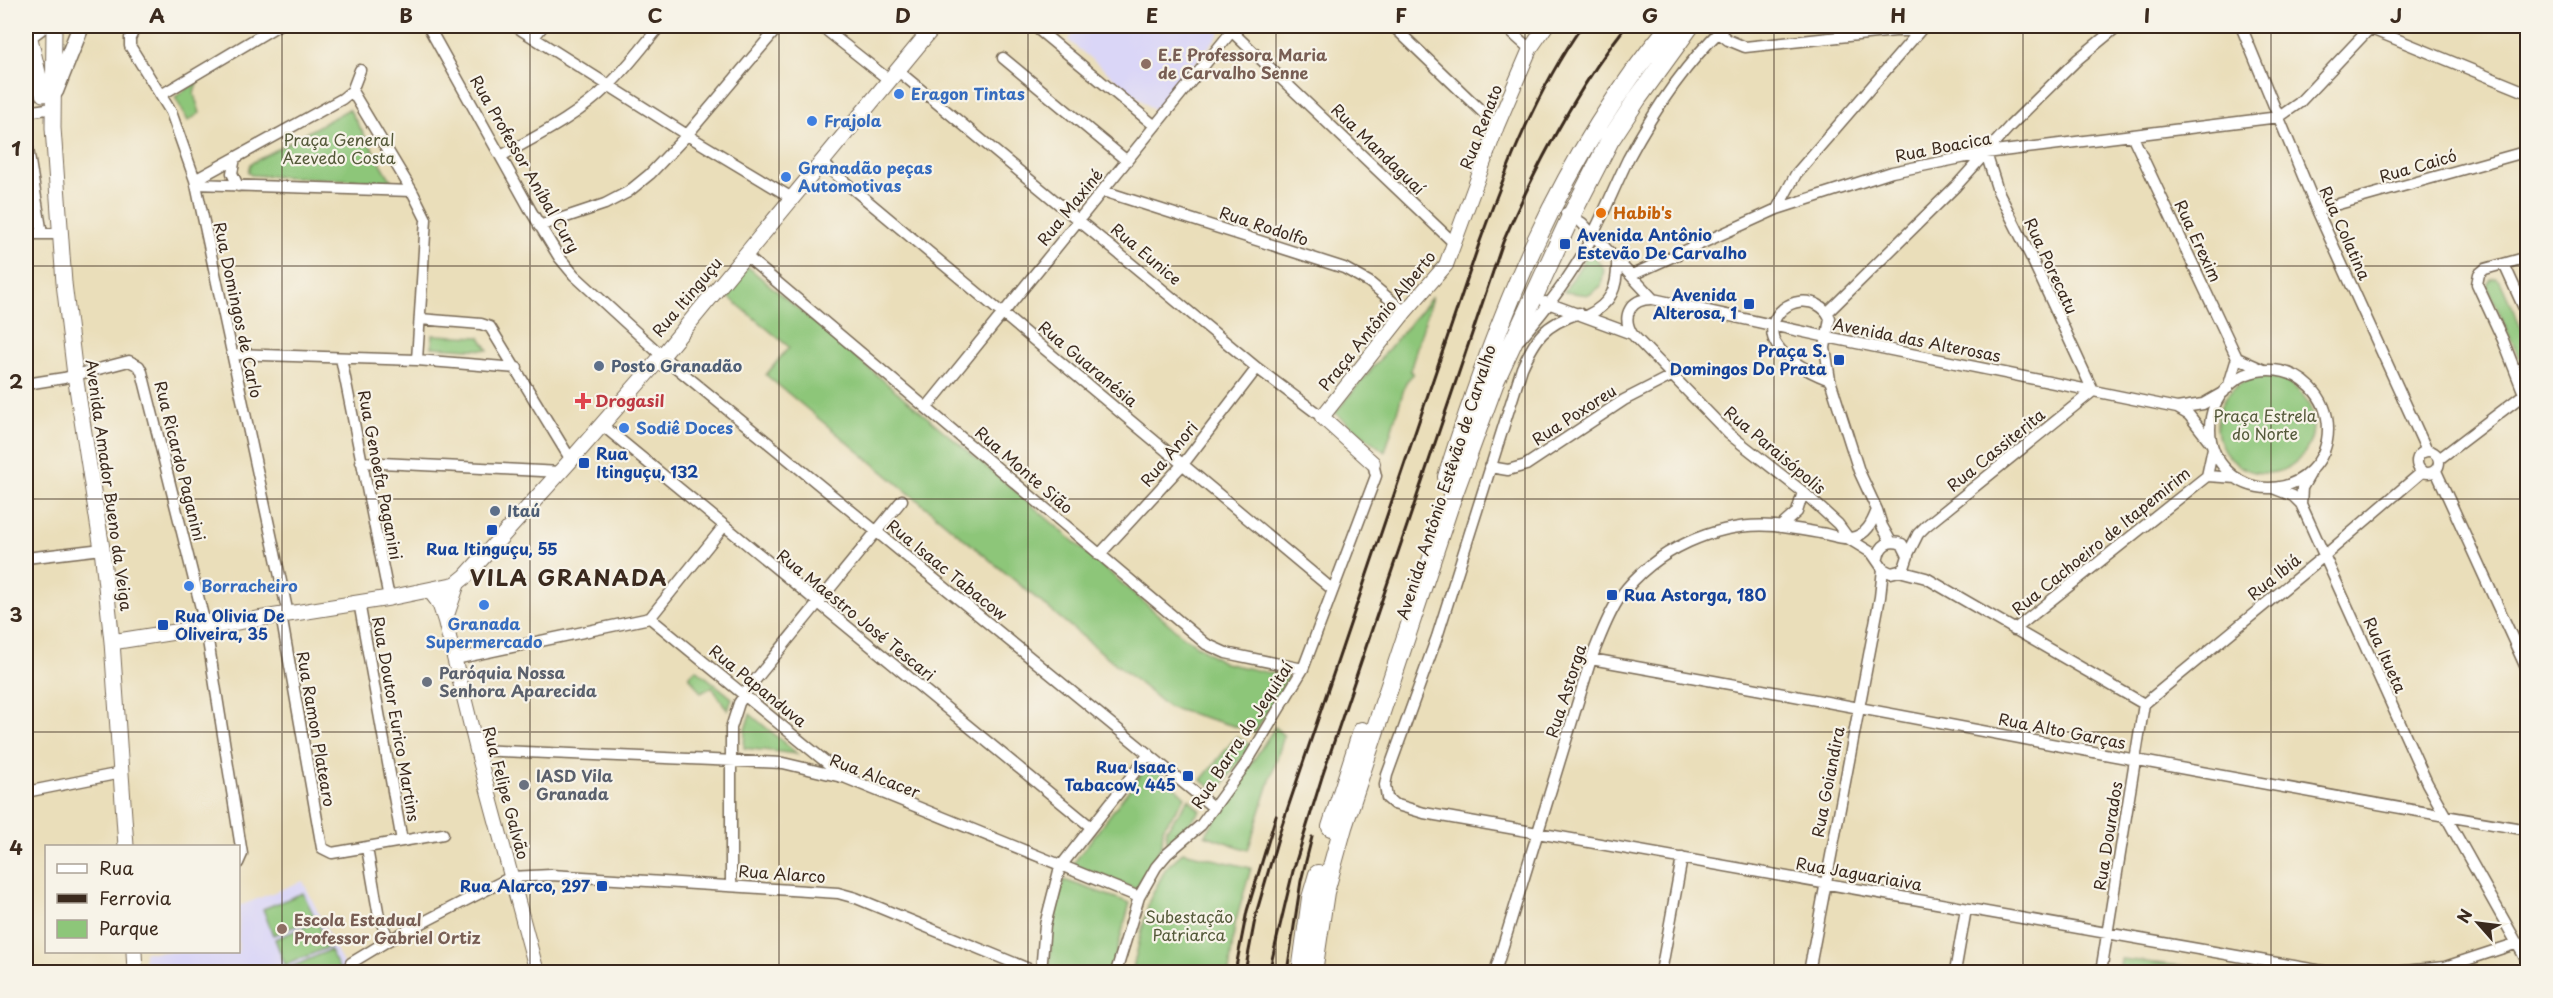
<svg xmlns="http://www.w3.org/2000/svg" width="2553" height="998" font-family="'Playpen Sans',sans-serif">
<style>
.built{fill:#dad6f7}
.green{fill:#8dc679;stroke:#64784c;stroke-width:1.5}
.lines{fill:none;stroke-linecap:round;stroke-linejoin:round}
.minor-casing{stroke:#786955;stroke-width:13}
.tertiary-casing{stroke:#786955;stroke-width:16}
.secondary-casing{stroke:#786955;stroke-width:17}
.primary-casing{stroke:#786955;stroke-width:19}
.trunk-casing{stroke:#786955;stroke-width:20}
.minor{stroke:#fff;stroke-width:10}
.tertiary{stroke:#fff;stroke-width:14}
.secondary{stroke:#fff;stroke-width:15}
.primary{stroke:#fff;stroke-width:16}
.trunk{stroke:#fff;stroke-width:18}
.rail{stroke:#3b2a1e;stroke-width:3}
.grid{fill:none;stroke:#3b2a1e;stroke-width:1.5;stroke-opacity:0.55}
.education-dot{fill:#8d6e63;stroke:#f7f3e8;stroke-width:2}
.shop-dot{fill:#3f7fe0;stroke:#f7f3e8;stroke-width:2}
.food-dot{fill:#e8710a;stroke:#f7f3e8;stroke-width:2}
.transit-dot{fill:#1a4fb4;stroke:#f7f3e8;stroke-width:2}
.service-dot{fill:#5c6f8a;stroke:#f7f3e8;stroke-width:2}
.health-dot{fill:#e0444e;stroke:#f7f3e8;stroke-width:2}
.worship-dot{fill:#6b7280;stroke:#f7f3e8;stroke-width:2}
.labels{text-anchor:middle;stroke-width:4.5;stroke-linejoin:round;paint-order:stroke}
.education-label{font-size:16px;font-weight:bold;fill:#785e54;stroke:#f7f3e8;text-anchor:start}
.shop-label{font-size:16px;font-weight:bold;fill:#366cbe;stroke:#f7f3e8;text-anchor:start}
.street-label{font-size:16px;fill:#3b2a1e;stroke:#f7f3e8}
.park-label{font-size:16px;fill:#545939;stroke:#f7f3e8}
.food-label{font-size:16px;font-weight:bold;fill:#c56008;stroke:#f7f3e8;text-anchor:start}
.transit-label{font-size:16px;font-weight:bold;fill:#164399;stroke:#f7f3e8;text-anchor:start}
.service-label{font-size:16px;font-weight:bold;fill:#4e5e75;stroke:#f7f3e8;text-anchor:start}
.health-label{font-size:16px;font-weight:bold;fill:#be3a42;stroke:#f7f3e8;text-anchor:start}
.worship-label{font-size:16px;font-weight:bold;fill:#5b616d;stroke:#f7f3e8;text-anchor:start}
.district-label{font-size:22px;font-weight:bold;letter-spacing:1.5px;fill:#3b2a1e;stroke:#f7f3e8}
.neatline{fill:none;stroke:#3b2a1e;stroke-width:2}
.grid-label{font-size:20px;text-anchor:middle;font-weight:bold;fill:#3b2a1e}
</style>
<rect width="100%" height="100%" fill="#f7f3e8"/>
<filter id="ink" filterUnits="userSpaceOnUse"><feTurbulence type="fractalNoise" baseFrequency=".0167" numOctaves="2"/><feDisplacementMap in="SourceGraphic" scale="12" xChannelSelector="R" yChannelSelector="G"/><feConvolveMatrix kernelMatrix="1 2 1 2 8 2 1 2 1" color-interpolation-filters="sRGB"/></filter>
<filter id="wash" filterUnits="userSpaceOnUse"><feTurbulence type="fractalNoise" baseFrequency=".008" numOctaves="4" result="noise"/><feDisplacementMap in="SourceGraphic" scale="24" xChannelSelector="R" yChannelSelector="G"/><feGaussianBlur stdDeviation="1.35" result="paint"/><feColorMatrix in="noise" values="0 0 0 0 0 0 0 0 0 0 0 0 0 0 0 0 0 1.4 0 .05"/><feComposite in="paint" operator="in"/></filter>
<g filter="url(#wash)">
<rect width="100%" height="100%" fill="#eadeba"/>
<path class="built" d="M1079 26H1211L1220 33 1156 112 1068 40Z
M303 881 347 972H144V952H238L239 906Z"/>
<path class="green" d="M197 82 194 94 200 113 188 121 175 97Z
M349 109 392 182 251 175 248 172 250 164Z
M1590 251 1604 269 1601 286 1589 295 1564 292Z
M748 267 1020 495 1184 637 1224 663 1288 677 1255 732 1168 707 766 375 789 347 725 294Z
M2496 278 2500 281 2527 341V376L2487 285 2491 279Z
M1432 297 1410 371 1413 374 1406 382 1385 452 1335 413Z
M433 335 480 337 488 350 432 347Z
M2217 425a48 48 0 1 1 96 0a48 48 0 1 1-96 0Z
M696 669 732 698 728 711 712 687 701 693 689 676Z
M750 714 795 752 797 754 744 748 745 730Z
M1275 727 1284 736 1248 850 1205 835Z
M1236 737 1251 745 1218 792 1201 780Z
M1150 762 1185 797 1163 828 1162 845 1136 889 1073 864Z
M1189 799 1200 811 1168 848 1166 830Z
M1183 852 1251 868 1235 924 1229 972H1132L1149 901 1166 868Z
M1064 880 1130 903 1111 972H1049C1051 940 1053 911 1064 880Z
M303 893 315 918 273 935 263 909Z
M317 922 329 947 285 965 275 939Z
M330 950 341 972H288L287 969Z
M2121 959 2215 970 2208 972H2119Z"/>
</g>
<g filter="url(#ink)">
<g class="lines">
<defs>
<path id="minor" d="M136 26 130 38V46L171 112 195 180 288 614
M428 26 531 211 559 257 574 275 662 356 1214 808
M515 26 687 135 792 198
M821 26 889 80
M1034 26 1155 126
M1226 26 1455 244
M1393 26 1497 126
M1504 26 1530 49
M2241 26 2317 210 2427 451
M2364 26 2528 93
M1718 32 1728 40 1745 47 1895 31H1919
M534 37 543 26
M1003 58 1127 161
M360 70 352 91 412 191 426 219 417 360
M897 70 1257 368 1322 417
M161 95 277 26
M26 112 47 109
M26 137 42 234
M2133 137 2237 358 2228 388
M501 156C539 135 578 116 609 85 628 67 644 45 660 26
M235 158 232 173 238 186
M821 162 1333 590
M195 180 342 99 352 91
M196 184 412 191
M1103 191 1344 268 1369 282 1405 312
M1777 209 1796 174 1924 26
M2317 210 2528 151
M1566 213 1582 223 1653 299
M539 226 605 204 628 192 650 174 687 135 779 26
M26 234H59
M745 255 1206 644 1226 653 1303 669
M2528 257 2485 269 2479 274 2477 284 2503 340 2528 404
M2504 264 2528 317
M1632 275 1777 209 1892 172 1986 153 2279 117 2299 103 2372 26
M1545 302 1632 334
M1828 312 1956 186 2010 126 2078 59 2118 26
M1579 313C1544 325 1536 337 1522 368L1437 637 1387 775 1385 785 1387 798 1394 804 1424 813 2328 972
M1586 316C1612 304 1618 287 1617 260
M420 319 481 324 490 327 571 460
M1520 339C1545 310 1569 280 1587 246 1602 218 1614 188 1628 159 1654 110 1685 64 1725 26
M233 354 417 360 517 368
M341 358 389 598
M2237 358 2264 370
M2210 429a59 59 0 1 1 118 0a59 59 0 1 1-118 0Z
M1830 380C1811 373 1766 352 1773 325 1780 297 1819 293 1830 318L1825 348 1830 380 1859 471 1877 510 1882 526 1891 542
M26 384 64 378 129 361 139 366 142 372 206 628 242 854 238 863
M927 407 1236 26
M2177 408 2189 415 2211 443
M602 425 1091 827
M2417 462a11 11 0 1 1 22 0a11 11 0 1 1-22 0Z
M2439 459 2523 395
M361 462 561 472
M1490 467 1508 470 1526 465 1624 400 1673 375
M2436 471 2528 672
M2207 476 2237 478
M2273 488 2293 496 2301 504 2427 783 2528 963
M2301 504 2302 488 2310 474
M1780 527 1797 512 1803 492
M1908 554 1918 534 1926 526 2093 391 2031 257 1998 191 1986 153
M1099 555 1184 463 1257 368
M26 558 102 549
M1878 558C1880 545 1889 539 1902 544L1908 556 1904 568 1899 571 1891 573 1883 569 1872 553 1849 539 1838 524 1803 492 1729 434 1632 334C1621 315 1631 298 1653 299L1827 337 2177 408 2203 404 2224 392
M1899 571 1926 578 2144 704
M359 602 402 841
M281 615 322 848 332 853 443 834
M650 618 843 776
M2014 630 2207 476 2213 448
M455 659 650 618 724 526
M1591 659C1904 714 2215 778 2528 830
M2144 704 2324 556 2422 472
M477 750 783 763 846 778 1139 897
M26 792 121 773
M367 848 379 917 389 940
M731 886V728L739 703 752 684 902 500
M351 963 389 940 511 877 551 875 838 893 856 898 1036 972
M1041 972 1045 925 1060 867 1149 754
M1116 972 1139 897 1156 867 1167 854 1201 825 1245 765 1303 669 1376 476 1373 463
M1495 972 1591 659C1600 638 1607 616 1620 597 1654 550 1717 521 1775 526 1790 528 1805 530 1820 533 1829 534 1842 540 1851 538 1867 535 1872 523 1877 510
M1661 972 1682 858
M1809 972 1880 597 1883 569
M1955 972 1966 909
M2101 972 2144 704
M2395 972 2445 967 2518 943"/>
<path id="tertiary" d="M1373 463 1322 417 1405 312 1446 265 1497 126 1530 49 1546 26
M432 594 439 603 445 621 477 750 537 972
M445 621 458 583"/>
<path id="secondary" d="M27 26 43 94
M54 26 53 128 64 283 75 375 102 549 112 642 126 846
M439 603 445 593 466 576 571 460 662 356 934 26
M112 642 389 598 452 585
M134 952 135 972"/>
<path id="primary" d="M26 37 41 26
M26 76 42 89
M55 91 81 26"/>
<path id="trunk" d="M1447 477C1498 316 1560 156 1670 26
M1331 827 1362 731
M1301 972 1311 898 1318 874
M1313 972 1325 892 1343 827 1451 501 1496 379 1571 216 1610 140 1637 99 1690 26"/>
</defs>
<use href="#minor" class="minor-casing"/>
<use href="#tertiary" class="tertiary-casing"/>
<use href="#secondary" class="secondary-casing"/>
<use href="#primary" class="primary-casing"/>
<use href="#trunk" class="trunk-casing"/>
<use href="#minor" class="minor"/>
<use href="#tertiary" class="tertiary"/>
<use href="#secondary" class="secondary"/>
<use href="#primary" class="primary"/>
<use href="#trunk" class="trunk"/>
<path class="rail" d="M1235 972 1247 911 1276 816
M1245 972 1256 914 1280 831 1479 244C1506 169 1536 91 1582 26
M1269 972 1293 871 1322 777 1503 242C1536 166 1575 91 1626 26
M1287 972 1301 881 1312 837"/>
</g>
</g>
<path class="grid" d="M282 26V972M530 26V972M779 26V972M1028 26V972M1276 26V972M1525 26V972M1774 26V972M2023 26V972M2271 26V972M26 266H2528M26 499H2528M26 732H2528"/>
<g class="education-dot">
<circle cx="1146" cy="64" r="6"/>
<circle cx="282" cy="929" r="6"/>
</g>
<g class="shop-dot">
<circle cx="899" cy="94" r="6"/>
<circle cx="812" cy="121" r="6"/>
<circle cx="786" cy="177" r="6"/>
<circle cx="624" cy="428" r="6"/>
<circle cx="189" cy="586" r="6"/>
<circle cx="484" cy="605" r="6"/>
</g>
<circle class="food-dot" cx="1601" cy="213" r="6"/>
<g class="transit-dot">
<rect x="1559" y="238" width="12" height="12" rx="3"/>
<rect x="1743" y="298" width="12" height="12" rx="3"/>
<rect x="1833" y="354" width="12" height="12" rx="3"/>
<rect x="578" y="457" width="12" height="12" rx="3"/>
<rect x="486" y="524" width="12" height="12" rx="3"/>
<rect x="1606" y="589" width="12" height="12" rx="3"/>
<rect x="157" y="619" width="12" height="12" rx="3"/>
<rect x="1182" y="770" width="12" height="12" rx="3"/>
<rect x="596" y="880" width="12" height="12" rx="3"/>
</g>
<g class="service-dot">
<circle cx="599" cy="366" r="6"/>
<circle cx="495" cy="511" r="6"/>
</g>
<path class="health-dot" d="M580 392h6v6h6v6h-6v6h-6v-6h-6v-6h6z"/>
<g class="worship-dot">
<circle cx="427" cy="682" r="6"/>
<circle cx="524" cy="785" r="6"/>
</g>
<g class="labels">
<g class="education-label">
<text x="1158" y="61">E.E Professora Maria<tspan x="1158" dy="18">de Carvalho Senne</tspan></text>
<text x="294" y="926">Escola Estadual<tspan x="294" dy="18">Professor Gabriel Ortiz</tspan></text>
</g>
<g class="shop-label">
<text x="911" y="100">Eragon Tintas</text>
<text x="824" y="127">Frajola</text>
<text x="798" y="174">Granadão peças<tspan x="798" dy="18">Automotivas</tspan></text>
<text x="636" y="434">Sodiê Doces</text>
<text x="201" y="592">Borracheiro</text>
<text x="484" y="630" text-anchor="middle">Granada<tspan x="484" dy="18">Supermercado</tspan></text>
</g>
<g class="street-label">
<text transform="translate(1481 127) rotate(-69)" y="6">Rua Renato</text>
<text transform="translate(1943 147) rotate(-11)" y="6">Rua Boacica</text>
<text transform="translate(1378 149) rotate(44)" y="6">Rua Mandaguaí</text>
<text transform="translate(525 164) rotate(60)" y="6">Rua Professor Aníbal Cury</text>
<text transform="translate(2418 166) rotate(-16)" y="6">Rua Caicó</text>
<text transform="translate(1070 207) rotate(-51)" y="6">Rua Maxiné</text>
<text transform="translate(1264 226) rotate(18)" y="6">Rua Rodolfo</text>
<text transform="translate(2345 233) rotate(66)" y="6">Rua Colatina</text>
<text transform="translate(2198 241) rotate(65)" y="6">Rua Erexim</text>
<text transform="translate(1146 254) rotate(40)" y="6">Rua Eunice</text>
<text transform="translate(2051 266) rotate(65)" y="6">Rua Porecatu</text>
<text transform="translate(687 297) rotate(-50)" y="6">Rua Itinguçu</text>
<text transform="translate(238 310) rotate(78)" y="6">Rua Domingos de Carlo</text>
<text transform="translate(1377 321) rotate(-51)" y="6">Praça Antônio Alberto</text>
<text transform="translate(1917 340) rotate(11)" y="6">Avenida das Alterosas</text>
<text transform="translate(1088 364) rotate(40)" y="6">Rua Guaranésia</text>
<text transform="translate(1574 415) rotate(-33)" y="6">Rua Poxoreu</text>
<text transform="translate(1775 450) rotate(40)" y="6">Rua Paraisópolis</text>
<text transform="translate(1996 450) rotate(-39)" y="6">Rua Cassiterita</text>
<text transform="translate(1169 454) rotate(-50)" y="6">Rua Anori</text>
<text transform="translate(180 461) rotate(76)" y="6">Rua Ricardo Paganini</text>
<text transform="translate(1024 470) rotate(41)" y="6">Rua Monte Sião</text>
<text transform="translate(380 475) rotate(79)" y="6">Rua Genoefa Paganini</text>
<text transform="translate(1446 482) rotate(-72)" y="6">Avenida Antônio Estêvão de Carvalho</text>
<text transform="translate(109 485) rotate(82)" y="6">Avenida Amador Bueno da Veiga</text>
<text transform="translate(2101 541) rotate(-39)" y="6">Rua Cachoeiro de Itapemirim</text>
<text transform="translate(947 570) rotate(39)" y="6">Rua Isaac Tabacow</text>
<text transform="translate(2274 577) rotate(-39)" y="6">Rua Ibiá</text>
<text transform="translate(856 615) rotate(39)" y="6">Rua Maestro José Tescari</text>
<text transform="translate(2385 655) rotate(66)" y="6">Rua Itueta</text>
<text transform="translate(758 686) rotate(39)" y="6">Rua Papanduva</text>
<text transform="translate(1566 691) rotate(-72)" y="6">Rua Astorga</text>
<text transform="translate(396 719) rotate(80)" y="6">Rua Doutor Eurico Martins</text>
<text transform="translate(316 729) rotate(80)" y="6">Rua Ramon Platearo</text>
<text transform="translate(2062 731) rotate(11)" y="6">Rua Alto Garças</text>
<text transform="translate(1242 735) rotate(-57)" y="6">Rua Barra do Jequitaí</text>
<text transform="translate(875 776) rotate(21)" y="6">Rua Alcacer</text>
<text transform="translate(1828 782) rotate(-79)" y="6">Rua Goiandira</text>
<text transform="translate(506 793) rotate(75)" y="6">Rua Felipe Galvão</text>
<text transform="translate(2108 836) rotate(-81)" y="6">Rua Dourados</text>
<text transform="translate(782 874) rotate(4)" y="6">Rua Alarco</text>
<text transform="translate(1859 874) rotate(10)" y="6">Rua Jaguariaiva</text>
</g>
<g class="park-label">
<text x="339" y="146">Praça General<tspan x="339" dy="18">Azevedo Costa</tspan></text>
<text x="2265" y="422">Praça Estrela<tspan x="2265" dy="18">do Norte</tspan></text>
<text x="1189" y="923">Subestação<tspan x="1189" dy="18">Patriarca</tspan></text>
</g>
<g class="food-label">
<text x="1613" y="219">Habib's</text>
</g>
<g class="transit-label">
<text x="1577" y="241">Avenida Antônio<tspan x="1577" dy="18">Estevão De Carvalho</tspan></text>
<text x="1737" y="301" text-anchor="end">Avenida<tspan x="1737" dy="18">Alterosa, 1</tspan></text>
<text x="1827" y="357" text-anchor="end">Praça S.<tspan x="1827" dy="18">Domingos Do Prata</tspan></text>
<text x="596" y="460">Rua<tspan x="596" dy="18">Itinguçu, 132</tspan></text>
<text x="492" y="555" text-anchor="middle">Rua Itinguçu, 55</text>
<text x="1624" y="601">Rua Astorga, 180</text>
<text x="175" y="622">Rua Olivia De<tspan x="175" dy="18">Oliveira, 35</tspan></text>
<text x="1176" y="773" text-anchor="end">Rua Isaac<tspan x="1176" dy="18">Tabacow, 445</tspan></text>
<text x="590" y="892" text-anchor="end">Rua Alarco, 297</text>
</g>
<g class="service-label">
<text x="611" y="372">Posto Granadão</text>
<text x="507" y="517">Itaú</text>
</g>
<g class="health-label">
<text x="595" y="407">Drogasil</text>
</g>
<g class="worship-label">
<text x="439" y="679">Paróquia Nossa<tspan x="439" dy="18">Senhora Aparecida</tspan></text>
<text x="536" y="782">IASD Vila<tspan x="536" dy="18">Granada</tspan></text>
</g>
<g class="district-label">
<text x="569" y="586">VILA GRANADA</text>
</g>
</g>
<rect width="2553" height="998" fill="none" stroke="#f7f3e8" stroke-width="66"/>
<rect x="45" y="845" width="195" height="108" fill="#f7f3e8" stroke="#aca397" stroke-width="1.5"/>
<rect x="57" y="864" width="30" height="9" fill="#ffffff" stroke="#aca397" stroke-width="1.5"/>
<text x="99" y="875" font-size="18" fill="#3b2a1e">Rua</text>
<rect x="57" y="894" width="30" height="9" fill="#3b2a1e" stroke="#aca397" stroke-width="1.5"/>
<text x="99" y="905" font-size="18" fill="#3b2a1e">Ferrovia</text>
<rect x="57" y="920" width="30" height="18" fill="#8dc679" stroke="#aca397" stroke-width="1.5"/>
<text x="99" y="935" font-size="18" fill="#3b2a1e">Parque</text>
<g transform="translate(2478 923) rotate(298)" stroke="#f7f3e8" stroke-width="4.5" paint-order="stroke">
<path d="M0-4.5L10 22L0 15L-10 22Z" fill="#3b2a1e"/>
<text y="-9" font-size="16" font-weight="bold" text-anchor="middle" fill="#3b2a1e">N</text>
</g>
<rect x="33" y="33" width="2487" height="932" class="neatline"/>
<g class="grid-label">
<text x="157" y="23">A</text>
<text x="406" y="23">B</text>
<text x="655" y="23">C</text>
<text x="903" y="23">D</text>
<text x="1152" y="23">E</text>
<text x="1401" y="23">F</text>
<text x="1650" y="23">G</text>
<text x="1898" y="23">H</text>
<text x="2147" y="23">I</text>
<text x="2396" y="23">J</text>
<text x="16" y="156">1</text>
<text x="16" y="389">2</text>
<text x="16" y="622">3</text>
<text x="16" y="855">4</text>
</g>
</svg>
